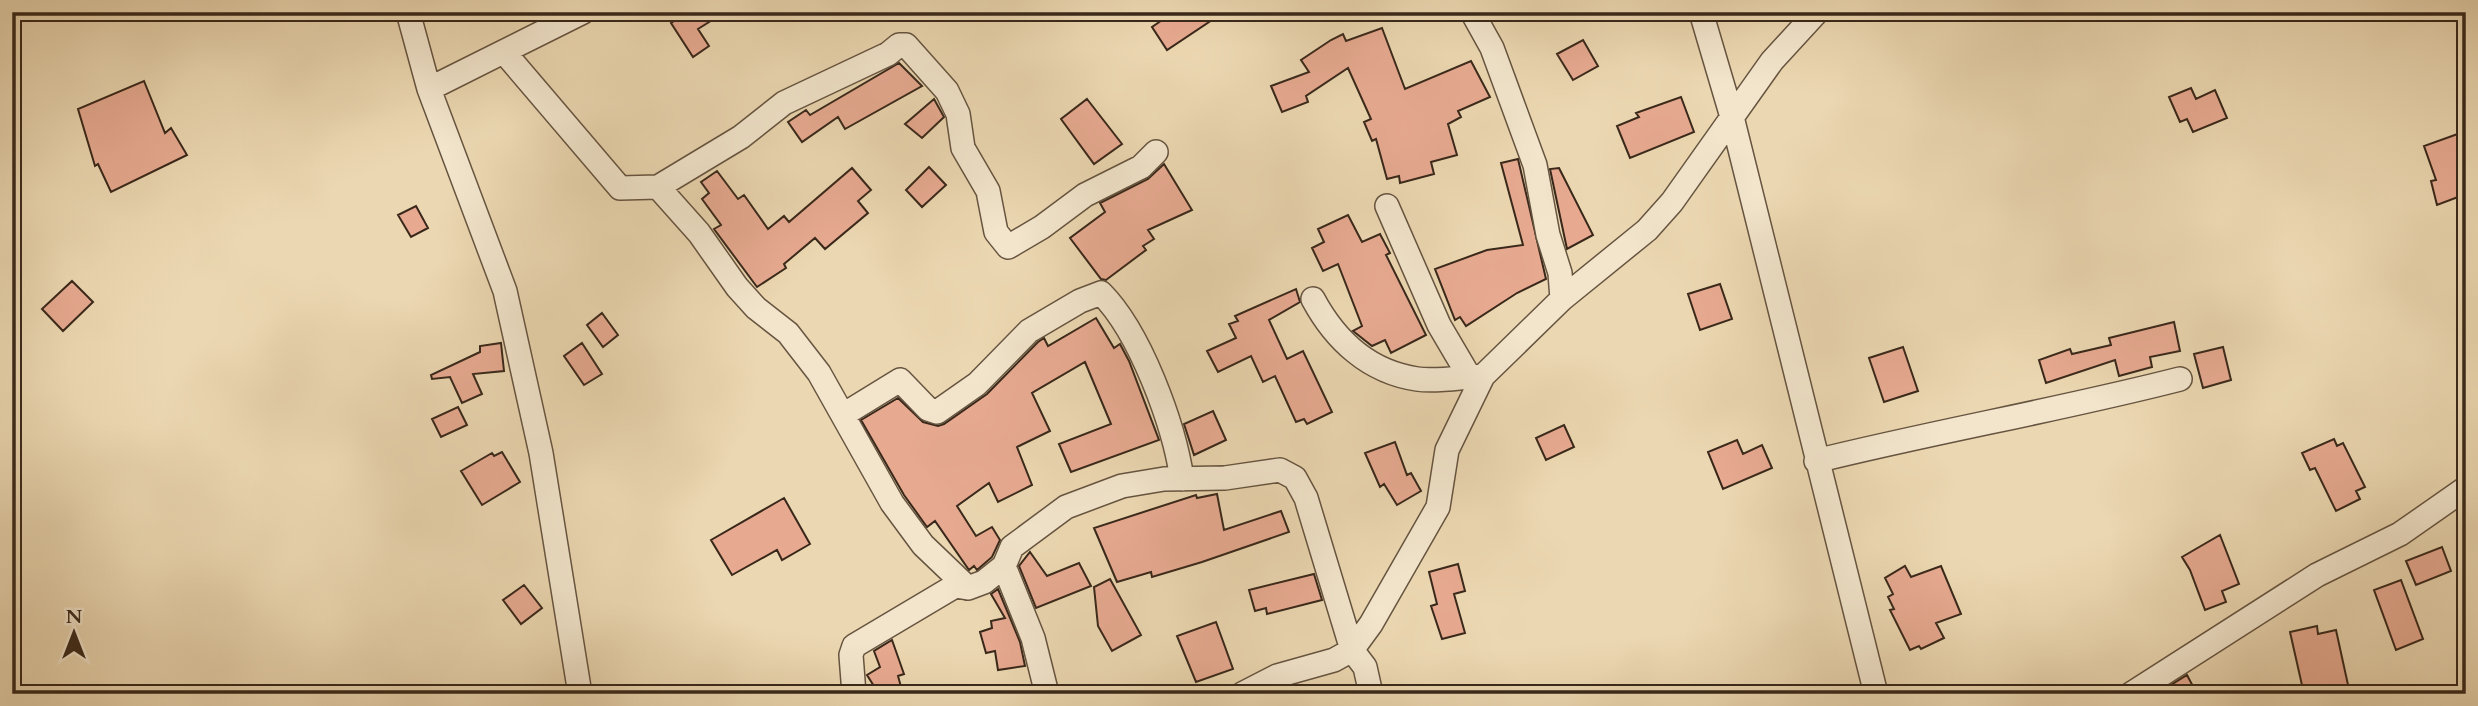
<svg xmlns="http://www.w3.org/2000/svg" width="2478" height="706" font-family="Cardo,serif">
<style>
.building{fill:#e7aa91;stroke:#39281a;stroke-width:2}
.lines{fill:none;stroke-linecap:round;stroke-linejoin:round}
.service-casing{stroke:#665440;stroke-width:14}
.minor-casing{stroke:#665440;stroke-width:26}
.service{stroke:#f2e5cc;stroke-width:10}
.minor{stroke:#f2e5cc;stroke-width:23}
</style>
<rect width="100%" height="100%" fill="#ebd7b1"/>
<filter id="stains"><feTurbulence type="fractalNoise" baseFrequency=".00286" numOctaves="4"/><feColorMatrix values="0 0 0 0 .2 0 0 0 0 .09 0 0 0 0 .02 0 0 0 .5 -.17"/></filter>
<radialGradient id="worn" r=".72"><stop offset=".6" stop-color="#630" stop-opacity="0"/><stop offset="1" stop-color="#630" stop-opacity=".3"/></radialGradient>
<path class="building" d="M688 12H725L698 29 709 46 693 57 671 23Z
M1174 12H1224L1167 50 1152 27Z
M1382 28 1405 89 1471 61 1490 97 1458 111 1461 117 1448 124 1457 155 1431 162 1434 174 1400 183 1399 176 1387 179 1376 139 1372 141 1364 122 1371 119 1348 68 1306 96 1308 102 1282 112 1271 86 1309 72 1301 60 1331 40 1343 34 1346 41Z
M1583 40 1598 66 1573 80 1557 54Z
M899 63 922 86 845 129 838 117 802 142 788 122 806 110 810 115Z
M144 81 165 133 171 128 187 155 111 192 98 164 95 166 78 109Z
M2191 88 2196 99 2215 90 2227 118 2193 132 2187 119 2180 122 2169 97Z
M1681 97 1694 132 1630 158 1617 126 1639 117 1636 113Z
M934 99 944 117 922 138 905 124Z
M1087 99 1122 144 1094 164 1061 119Z
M2466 131V194L2437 205 2431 181 2436 180 2424 146Z
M1518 159 1546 279 1517 293 1466 326 1460 317 1455 320 1435 269 1487 250 1523 245 1501 163Z
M1164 164 1192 210 1148 230 1154 239 1143 246 1146 250 1106 280 1101 279 1070 238 1105 212 1100 203 1148 179Z
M929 167 946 185 922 207 906 190Z
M852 168 871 190 858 201 868 213 825 249 815 238 784 264 786 268 757 287 714 229 721 225 702 199 709 193 701 182 717 171 738 199 744 195 768 229 784 216 789 222Z
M1559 168 1593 235 1567 249 1550 169Z
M416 206 428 228 411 237 398 215Z
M1348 215 1362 242 1380 234 1390 253 1386 255 1426 335 1391 353 1385 340 1372 346 1353 331 1362 326 1338 264 1323 271 1312 248 1324 242 1318 229Z
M72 281 93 302 63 331 42 309Z
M1720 284 1732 319 1700 330 1688 294Z
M1296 289 1300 302 1269 320 1287 359 1303 351 1332 412 1307 424 1304 419 1296 422 1275 376 1263 382 1251 356 1218 372 1207 351 1236 338 1229 324 1238 321 1235 316Z
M602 313 618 335 603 347 587 325Z
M1096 318 1114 348 1120 344 1129 361 1159 440 1071 472 1059 444 1111 424 1085 362 1032 393 1050 431 1017 447 1032 485 998 502 989 483 957 506 976 536 992 527 1000 540 992 557 977 570 974 566 969 570 935 521 927 527 904 495 861 420 898 398 923 422 938 426 944 424 987 394 1038 342 1044 338 1048 346Z
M2174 322 2180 351 2150 357 2152 367 2119 376 2115 360 2046 383 2039 360 2070 349 2072 354 2111 345 2109 338Z
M501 343 504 371 473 374 482 394 462 403 450 377 432 379 431 375 480 352V346Z
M582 343 602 374 584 385 564 356Z
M1903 347 1918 391 1884 402 1869 358Z
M2223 347 2231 380 2203 388 2194 354Z
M458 407 467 425 441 437 432 419Z
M1213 411 1226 440 1194 455 1184 424Z
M1564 425 1574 447 1546 460 1536 438Z
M2334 439 2337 446 2343 443 2365 487 2356 491 2360 499 2336 511 2315 468 2310 470 2302 453Z
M1737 440 1743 454 1762 445 1772 468 1723 489 1708 452Z
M1395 442 1407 475 1411 473 1421 491 1397 505 1384 484 1380 487 1365 453Z
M502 452 520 482 482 505 461 471 492 453 494 456Z
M1217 494 1224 530 1281 511 1289 532 1202 562 1152 577 1151 572 1117 582 1094 528 1196 495 1197 498Z
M784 498 810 544 782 560 777 550 732 575 711 540Z
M2220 535 2239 584 2222 591 2226 602 2205 610 2190 570 2182 557Z
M2442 547 2451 571 2416 585 2406 561Z
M1030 552 1047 576 1079 563 1091 586 1036 608 1019 566Z
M1458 564 1465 591 1454 594 1465 633 1442 639 1431 606 1437 604 1429 572Z
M1905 566 1911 577 1941 566 1961 614 1936 623 1944 638 1921 649 1919 646 1910 650 1890 610 1894 609 1888 597 1893 594 1885 578Z
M1314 574 1322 600 1267 614 1266 608 1255 611 1249 590Z
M1110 579 1141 635 1112 651 1098 626 1094 587Z
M2401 580 2423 639 2396 650 2374 590Z
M524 585 542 608 521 624 503 600Z
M998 589 1020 642 1025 666 998 670 995 651 986 653 980 632 992 628 991 621 1005 618 991 594Z
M1216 622 1233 669 1196 682 1177 636Z
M2317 626 2318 634 2336 630 2350 694H2304L2290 632Z
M892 640 904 674 898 676 903 694H879L867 675 880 667 874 651Z
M2187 675 2197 694H2175L2171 685Z"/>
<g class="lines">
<defs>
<path id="service" d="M743 694 746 692"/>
<path id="minor" d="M408 12 429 89 505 291 541 453 580 694
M1472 12 1492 48 1535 165 1548 235 1560 273 1562 299
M1701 12 1732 117 1876 694
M504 52 620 188 658 187 699 233 737 287 756 308 788 333 819 373 892 503 923 545 968 588
M429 89 583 12
M658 187 741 137 784 103 888 54 899 45H906L947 91 958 114 963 148 988 191 996 232 1008 247 1042 227 1085 195 1141 167 1156 152
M1387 206 1439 325 1469 376
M1313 299C1335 340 1369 372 1417 379 1437 382 1462 377 1483 376
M843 415 900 380 928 409 937 412 977 384 1029 331 1080 301 1101 293C1140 332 1174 424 1182 479
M1816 461C1937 431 2059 410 2180 379
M1004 566 1033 638 1047 694
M854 694 851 655 854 646 955 586 968 588 984 582 1004 566 1012 547 1066 507 1122 486 1164 479 1225 478 1280 470 1295 478 1306 498 1352 650 1365 667 1371 694
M1242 694 1277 676 1334 660 1352 650 1371 624 1438 507 1447 450 1483 376 1562 299 1647 230 1672 202 1772 61 1817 12
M2131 694 2317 575 2400 534 2466 488"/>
</defs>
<use href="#service" class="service-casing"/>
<use href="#minor" class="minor-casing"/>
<use href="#service" class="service"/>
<use href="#minor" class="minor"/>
</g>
<rect width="2478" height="706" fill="none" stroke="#ebd7b1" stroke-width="42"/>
<rect x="14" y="14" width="2450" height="678" fill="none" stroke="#39281a" stroke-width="3.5"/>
<rect x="21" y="21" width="2436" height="664" fill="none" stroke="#39281a" stroke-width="2"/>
<g transform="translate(74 633)" stroke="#f2e5cc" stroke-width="5" paint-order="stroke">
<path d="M0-5L12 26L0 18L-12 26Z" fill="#39281a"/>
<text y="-10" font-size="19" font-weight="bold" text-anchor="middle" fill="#39281a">N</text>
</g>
<rect width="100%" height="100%" filter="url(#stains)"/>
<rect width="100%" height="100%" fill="url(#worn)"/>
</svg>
